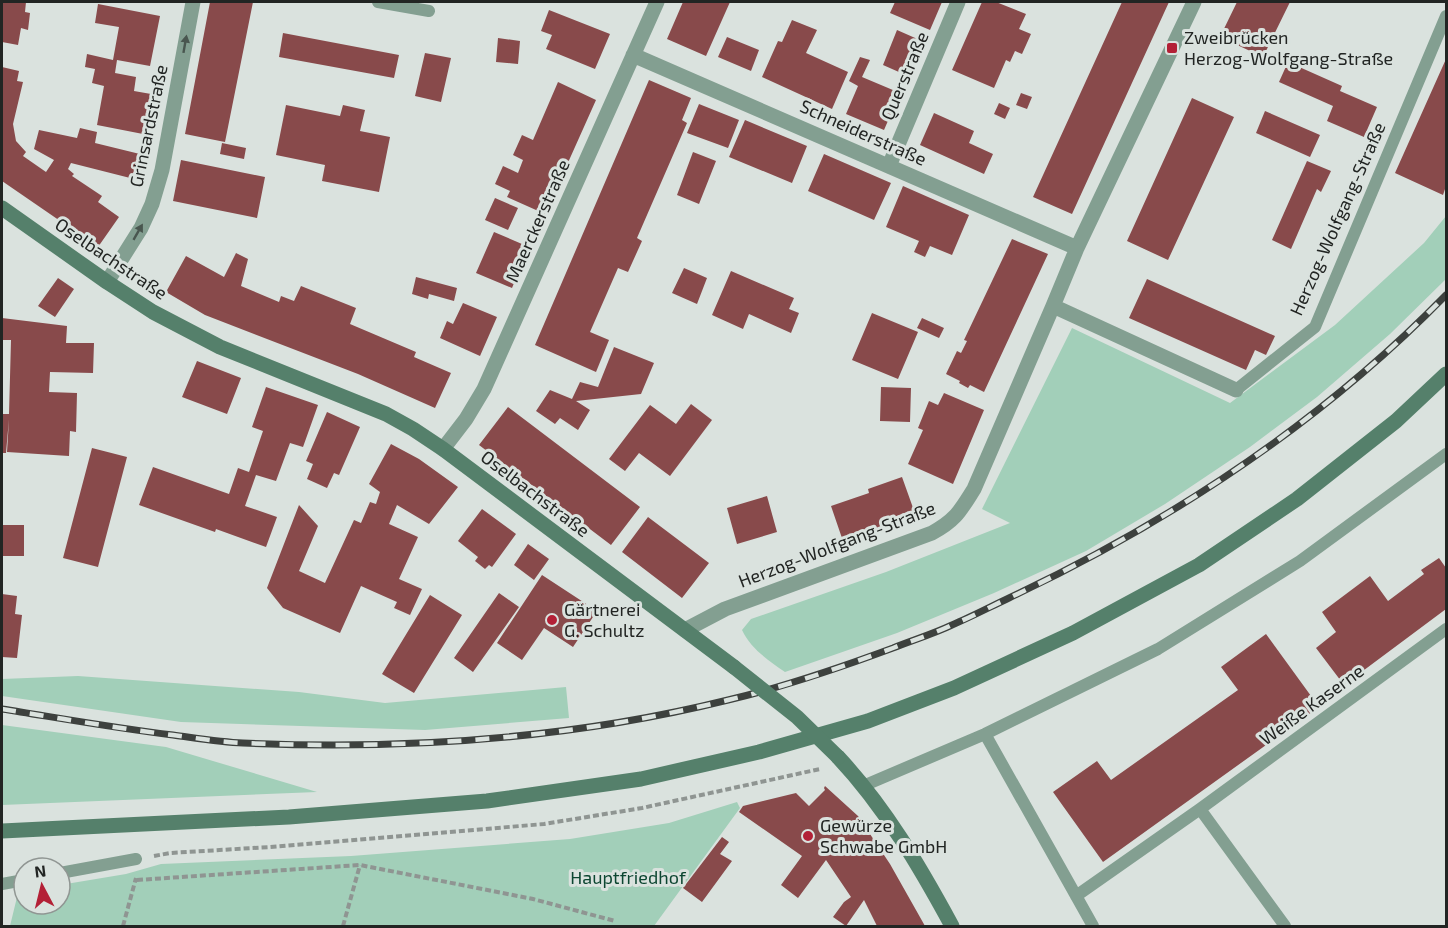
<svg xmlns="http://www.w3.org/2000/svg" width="1448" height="928" font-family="'Exo 2',sans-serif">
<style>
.green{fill:#a2cfb9}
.building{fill:#884a4b}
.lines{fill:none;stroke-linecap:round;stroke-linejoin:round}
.path{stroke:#8f9592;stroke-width:4;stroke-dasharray:6 3;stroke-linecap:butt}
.lane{stroke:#839f91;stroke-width:12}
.street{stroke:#839f91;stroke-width:15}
.secondary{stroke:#55806b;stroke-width:15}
.rail-casing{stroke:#3d413e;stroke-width:7}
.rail{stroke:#dae2de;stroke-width:4.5;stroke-dasharray:14;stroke-linecap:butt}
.secondary-bridge{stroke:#55806b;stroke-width:15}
.oneway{fill:#49564f}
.poi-dot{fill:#b32036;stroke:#dae2de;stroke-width:2}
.labels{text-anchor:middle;stroke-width:6;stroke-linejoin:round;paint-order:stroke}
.poi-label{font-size:18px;fill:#222523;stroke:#dae2de;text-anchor:start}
.street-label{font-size:18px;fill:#222523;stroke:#dae2de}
.park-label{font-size:18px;fill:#0c4631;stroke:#dae2de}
</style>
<rect width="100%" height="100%" fill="#dae2de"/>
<path class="green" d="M1446 216V279L1390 334 1317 397 1250 447 1165 504 1086 551 994 593 897 633 785 672C768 660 751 649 742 630L751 619 886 572 1010 523 982 509 1072 328 1230 403 1335 325 1424 243Z
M78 676 299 692 385 703 566 687 569 718 425 730 181 722 2 696V679Z
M2 725 166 747 317 792 2 805Z
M737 802 740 808 654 926H10L18 893 24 892V904H60V885L126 874 161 864 351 856 570 839 669 823Z"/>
<path class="building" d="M2 2H26L25 12 30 13 28 30 21 28 18 45 2 42Z
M210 2H253L225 142 185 134Z
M683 2H730L706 56 667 39Z
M895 2H942L930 30 890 13Z
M982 2H996L1026 14 1019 29 1031 34 1022 54 1015 51 1010 62 1006 60 994 88 952 70Z
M1122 2H1169L1072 214 1033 197Z
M1237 2H1290L1263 57 1220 37Z
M98 4 160 16 150 66 117 60 115 73 136 77 134 91 151 94 143 134 97 125 104 86 92 83 95 69 85 67 87 54 113 60 119 27 95 23Z
M549 10 610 34 595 69 546 49 552 35 541 31Z
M792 20 817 30 806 53 848 72 832 109 762 77 778 41 782 42Z
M897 30 922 41 908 76 883 65Z
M283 33 399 55 394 78 279 57Z
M727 37 759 50 751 71 718 57Z
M498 38 520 41 518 64 496 62Z
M425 53 451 58 441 102 415 96Z
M860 57 870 60 862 77 900 93 884 130 846 114 858 86 849 81Z
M1446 59V186L1443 195 1395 173Z
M1288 62 1342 86 1340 91 1377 107 1364 137 1327 121 1333 106 1279 82Z
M2 67 19 71 17 81 23 82 13 124 16 141 26 152 23 156 46 172 54 160 34 149 39 130 77 138 80 128 97 132 95 143 148 156 142 181 71 163 68 169 74 174 72 176 102 196 98 202 119 217 98 247 2 181Z
M649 80 691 98 682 120 687 123 637 238 642 241 628 272 618 268 590 332 609 340 596 372 535 345Z
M558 82 596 100 545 214 507 197 510 191 495 184 503 166 518 173 523 160 513 155 522 135 533 140Z
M1021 93 1032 97 1027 109 1016 105Z
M1192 98 1234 117 1168 260 1127 241Z
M999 103 1010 108 1005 119 994 114Z
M699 104 739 120 728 148 687 133Z
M286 105 340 116 343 105 365 110 360 131 390 137 379 192 322 181 325 165 276 155Z
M1265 111 1320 135 1310 157 1256 133Z
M934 113 974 131 969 143 993 154 984 174 920 145Z
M745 120 807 146 792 183 729 157Z
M222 143 246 148 244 159 220 154Z
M693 152 716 161 699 204 677 195Z
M824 154 891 183 874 220 808 191Z
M181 160 265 177 257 218 173 201Z
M1307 161 1331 171 1321 192 1317 189 1291 249 1272 240Z
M903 186 969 215 952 255 930 246 925 257 914 252 919 241 886 227Z
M495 198 518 208 508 230 485 220Z
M494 232 529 247 512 288 476 273Z
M1012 239 1048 254 984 392 970 385 968 388 959 383 960 381 946 374 957 351 961 353 967 341 964 340Z
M236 253 248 259 241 286 279 302 281 296 294 301 301 286 356 308 350 324 416 352 414 357 451 373 435 408 358 374 205 315 166 292 186 256 224 277Z
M684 268 707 278 697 304 672 293Z
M731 271 794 298 789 309 799 313 791 333 749 314 743 329 712 315Z
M416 277 457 288 454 301 429 294 428 299 412 294Z
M58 278 74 289 55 317 38 306Z
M1147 279 1275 336 1266 355 1255 350 1246 370 1129 318Z
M463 303 497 317 480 356 440 338 447 321 453 324Z
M872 313 918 332 898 379 852 360Z
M2 318 67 326 66 343H94L93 373 50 372 49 392 77 393 76 432 70 431 69 456 7 452 9 419 6 453H2V414H9L11 340H2Z
M922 318 944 328 939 338 917 328Z
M614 347 654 363 641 394 576 401 590 410 578 430 560 418 555 424 536 411 550 390 572 399 580 382 598 387Z
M197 361 241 378 227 414 182 397Z
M266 387 318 405 303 447 290 443 276 481 256 475 245 506 277 517 266 547 216 529 215 532 139 505 153 467 229 494 238 468 249 472 263 431 252 427Z
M881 387 911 388 910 422 880 421Z
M944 393 984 410 953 484 908 464 923 430 918 428 929 401 938 405Z
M691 404 712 420 670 476 639 453 625 471 609 459 650 405 676 424Z
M508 407 640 507 611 545 479 445Z
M327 412 360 427 339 475 334 473 327 488 307 479 313 464 306 461Z
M391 444 419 459 458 487 429 524 397 505 389 524 418 537 399 579 422 589 410 615 394 608 397 602 361 586 340 633 283 608 267 588 299 505 318 526 299 571 325 583 354 520 361 523 370 502 376 504 380 492 369 484Z
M92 448 127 457 98 567 63 558Z
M902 477 917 519 844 544 831 506 869 493 868 489Z
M767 496 777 532 737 544 727 508Z
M482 509 516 534 492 567 489 565 485 569 475 561 478 557 458 541Z
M648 517 709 563 682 598 622 552Z
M2 525H24V556H2Z
M528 544 549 559 534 580 514 565Z
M1439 558 1446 568V609L1344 685 1316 648 1336 632 1322 612 1370 576 1388 601 1424 574 1421 570Z
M542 575 597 611 573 647 544 628 522 660 497 643Z
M499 593 519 607 473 672 454 658Z
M2 594 17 596 15 614 22 615 17 658 2 657Z
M430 595 462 615 414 693 382 674Z
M1266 634 1319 707 1103 862 1053 792 1097 761 1111 780 1238 690 1221 667Z
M825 786 858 816 890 864 925 926H877L864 900 846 926 833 917 844 902 851 897 826 860 798 898 781 885 802 856 739 812 743 806 796 793 809 806 825 790 824 788Z
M722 837 729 842 720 854 732 861 702 902 683 888Z"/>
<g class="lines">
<path class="path" d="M154 856 170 853 270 847 544 824 642 808 820 769
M137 880 360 865 533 899 615 921
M123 926 136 878
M343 926 360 865"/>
<path class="lane" d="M378 2 429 11
M1236 390 1315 327 1446 16
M985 734 1093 926
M863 786 985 734 1158 649 1300 561 1446 454
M1200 809 1285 926
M60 873 136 859
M2 884 24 880
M1076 896 1200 809 1446 629"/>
<path class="street" d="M633 55 1077 248
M889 166 958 2
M107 282 141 228 152 204 162 170 193 2
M1053 306 1236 390
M443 449 466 419 484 389 657 2
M685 630 725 609 932 533C956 520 960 511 974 489L1053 306 1077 248 1194 2"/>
<path class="secondary" d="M2 208 107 282 153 312 220 347 386 414 413 429 443 449 734 667
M838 757C885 807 920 867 952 926
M2 831 289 817 487 801 641 779 759 752 868 721 954 688 1073 633 1199 565 1297 499 1396 421 1446 374"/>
<defs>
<path id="rail" d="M2 709C59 718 115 728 173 735 196 738 220 742 243 743 406 750 570 739 728 700 784 687 839 668 893 648 913 640 933 634 952 625 971 617 990 607 1009 598 1170 522 1321 423 1446 295"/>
</defs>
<use href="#rail" class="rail-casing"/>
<use href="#rail" class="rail"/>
<path class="secondary-bridge" d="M734 667 797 717 838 757"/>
</g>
<defs><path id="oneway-solid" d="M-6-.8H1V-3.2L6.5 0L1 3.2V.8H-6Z" transform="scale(1.5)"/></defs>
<g class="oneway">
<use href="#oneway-solid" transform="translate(185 44) rotate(-80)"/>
<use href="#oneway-solid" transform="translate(138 232) rotate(-60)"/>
</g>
<g class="poi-dot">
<rect x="1166" y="42" width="12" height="12" rx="3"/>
<circle cx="552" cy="620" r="6"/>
<circle cx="808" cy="836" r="6"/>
</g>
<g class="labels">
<g class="poi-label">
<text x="1184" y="44">Zweibrücken<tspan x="1184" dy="21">Herzog-Wolfgang-Straße</tspan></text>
<text x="564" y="616">Gärtnerei<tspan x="564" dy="21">G. Schultz</tspan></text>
<text x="820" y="832">Gewürze<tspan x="820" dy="21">Schwabe GmbH</tspan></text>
</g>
<g class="street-label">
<text transform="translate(905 76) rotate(-67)" y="6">Querstraße</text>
<text transform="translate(149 126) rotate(-78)" y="6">Grinsardstraße</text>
<text transform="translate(863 133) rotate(24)" y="6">Schneiderstraße</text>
<text transform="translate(1338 219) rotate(-66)" y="6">Herzog-Wolfgang-Straße</text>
<text transform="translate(538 221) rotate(-66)" y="6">Maerckerstraße</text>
<text transform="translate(111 259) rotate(34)" y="6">Oselbachstraße</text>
<text transform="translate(535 494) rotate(37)" y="6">Oselbachstraße</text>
<text transform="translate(837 545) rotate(-21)" y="6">Herzog-Wolfgang-Straße</text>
<text transform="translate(1312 705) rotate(-36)" y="6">Weiße Kaserne</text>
</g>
<g class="park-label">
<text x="628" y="884">Hauptfriedhof</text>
</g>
</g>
<rect width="1448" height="928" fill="none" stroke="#222523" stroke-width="6"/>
<g transform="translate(42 886) rotate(353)"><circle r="28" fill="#dae2de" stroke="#909693" stroke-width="1.5"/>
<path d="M0-4.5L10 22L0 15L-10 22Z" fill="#b32036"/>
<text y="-9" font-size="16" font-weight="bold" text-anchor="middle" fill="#222523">N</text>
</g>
</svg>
